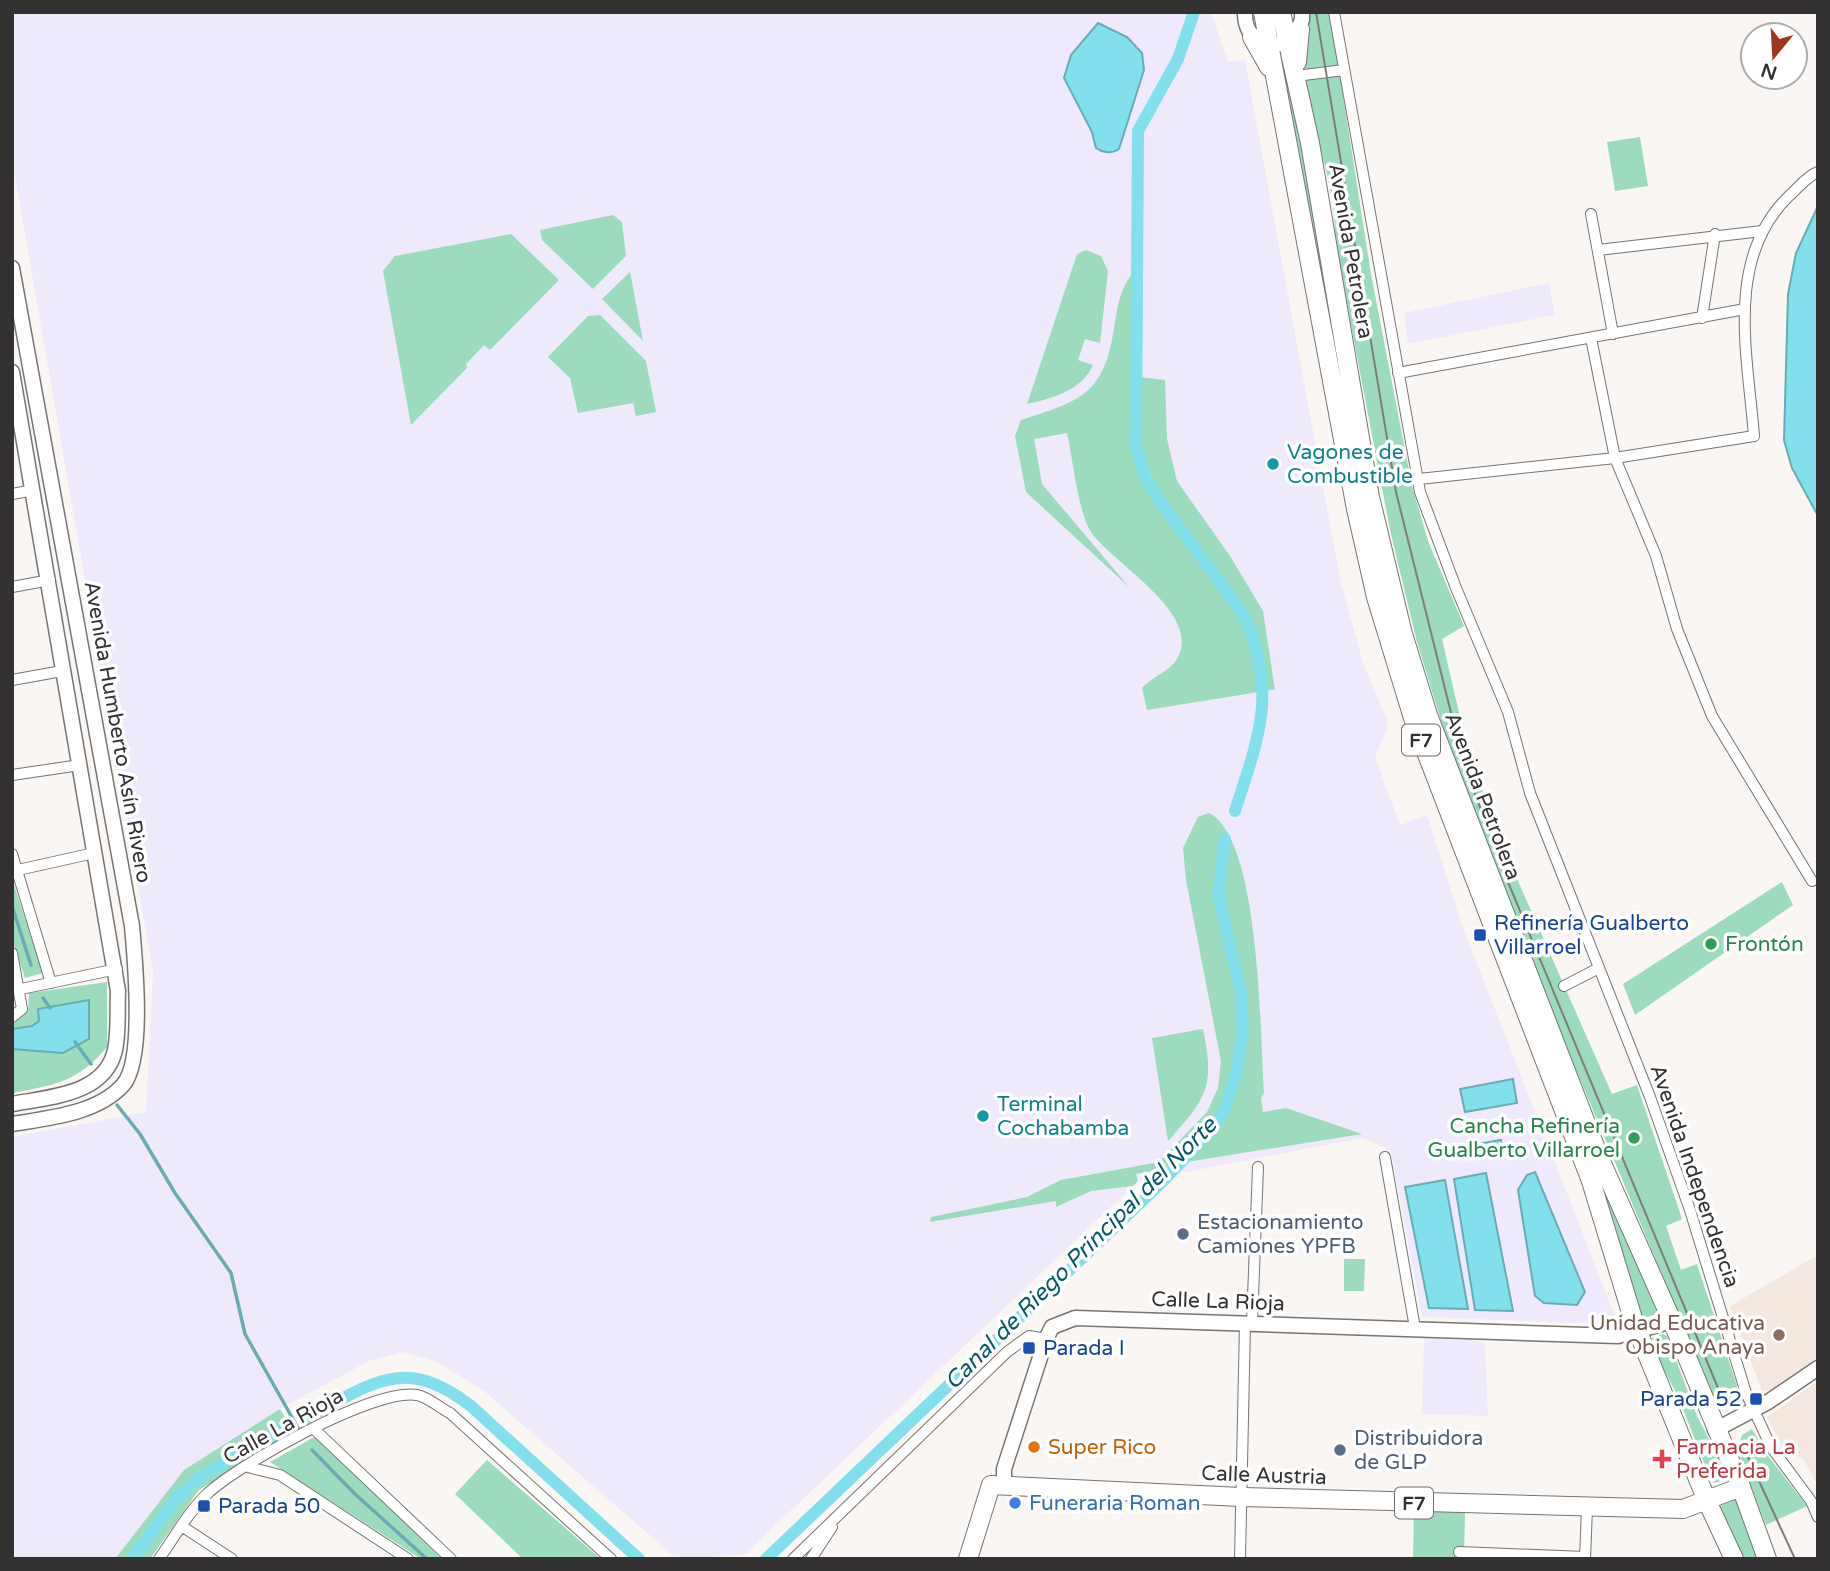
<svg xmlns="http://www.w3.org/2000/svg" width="1830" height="1571" font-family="'Varela Round',sans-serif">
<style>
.built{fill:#f3e7e0}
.industrial{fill:#eeeafc}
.green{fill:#9cdbbd}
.water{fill:#81e0ec;stroke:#6aacb4;stroke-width:2}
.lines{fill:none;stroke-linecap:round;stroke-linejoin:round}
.stream{stroke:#6aacb4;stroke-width:3.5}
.canal{stroke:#81e0ec;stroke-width:12}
.street-casing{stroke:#777472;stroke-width:12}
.secondary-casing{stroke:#777472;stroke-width:17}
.highway-casing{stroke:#777472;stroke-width:20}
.street{stroke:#fff;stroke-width:10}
.secondary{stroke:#fff;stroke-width:14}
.highway{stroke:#fff;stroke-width:18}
.tram{stroke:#7f7d7b;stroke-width:2}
.culture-dot{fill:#0f9aa8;stroke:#fff;stroke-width:2.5}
.transit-dot{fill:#1a4fb4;stroke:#fff;stroke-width:2.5}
.leisure-dot{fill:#2e9e5b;stroke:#fff;stroke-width:2.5}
.service-dot{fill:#5c6f8a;stroke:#fff;stroke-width:2.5}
.education-dot{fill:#8d6e63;stroke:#fff;stroke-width:2.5}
.food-dot{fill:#e8710a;stroke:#fff;stroke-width:2.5}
.health-dot{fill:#e0444e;stroke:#fff;stroke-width:2.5}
.shop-dot{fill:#3f7fe0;stroke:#fff;stroke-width:2.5}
.labels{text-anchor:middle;stroke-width:7;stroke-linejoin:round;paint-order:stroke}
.shield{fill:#fff;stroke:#706f6f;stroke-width:2}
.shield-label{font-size:19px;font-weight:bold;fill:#333131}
.street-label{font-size:21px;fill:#333131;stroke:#fff}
.culture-label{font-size:21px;fill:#0d838f;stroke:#fff;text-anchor:start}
.transit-label{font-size:21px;fill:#164399;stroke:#fff;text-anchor:start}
.leisure-label{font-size:21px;fill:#27864d;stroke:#fff;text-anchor:start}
.service-label{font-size:21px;fill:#4e5e75;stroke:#fff;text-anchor:start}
.education-label{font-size:21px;fill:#785e54;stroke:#fff;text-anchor:end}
.food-label{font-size:21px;fill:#c56008;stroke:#fff;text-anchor:start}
.health-label{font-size:21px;fill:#be3a42;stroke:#fff;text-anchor:start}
.shop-label{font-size:21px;fill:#366cbe;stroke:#fff;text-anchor:start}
.water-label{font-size:23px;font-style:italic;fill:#035b64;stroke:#fff}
</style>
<rect width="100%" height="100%" fill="#faf6f3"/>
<path class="built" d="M1818 1255V1358L1772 1390 1762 1391 1730 1306Z
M1818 1381V1486L1804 1460 1781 1445 1767 1417Z"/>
<path class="industrial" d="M12 12H1211L1228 62 1245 60 1340 579 1363 663 1387 720 1386 731 1375 757 1400 825 1427 815 1462 925 1615 1316 1609 1324 1422 1317 1391 1151 1363 1138 1138 1181 744 1555 677 1559 484 1391 437 1362 403 1352 369 1361 280 1409 184 1470 115 1559H12V1137L146 1112 153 972 12 159Z
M1549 283 1555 315 1408 344 1404 313Z
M1424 1338 1485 1341 1488 1416 1422 1414Z"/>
<path class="green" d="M1305 12H1330L1371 274 1412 486 1428 541 1464 626 1442 639 1469 756 1518 881 1612 1094 1637 1085 1682 1219 1666 1226 1681 1270 1697 1264 1741 1398C1731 1405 1727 1408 1716 1403L1548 1003 1453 760 1417 642 1390 530 1335 240C1336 206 1327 173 1318 140 1307 100 1302 53 1305 12Z
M1280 52 1298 123 1383 582 1662 1312 1639 1320 1419 720 1367 538 1277 53Z
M1640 137 1648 186 1615 191 1607 142Z
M613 215 622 222 626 256 593 289 542 240 540 230Z
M511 234 559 280 490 350 484 345 466 364 467 368 411 425 383 271 395 256Z
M1086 250 1101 256 1108 271 1100 343 1085 339 1078 360 1093 365C1081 391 1053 398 1027 404L1077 254Z
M630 272 643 341 602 299Z
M1133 272 1132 449 1139 471 1155 499 1239 616 1251 640 1259 692 1147 710 1142 688C1152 677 1171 671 1178 657 1201 612 1113 564 1091 532 1078 512 1073 459 1067 433L1034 439 1042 484 1129 587 1026 492 1015 436 1021 420C1080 401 1104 395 1114 328 1118 304 1119 292 1133 272Z
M600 315 646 361 656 412 636 416 633 403 578 413 570 378 548 357 588 316Z
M1140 377 1165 380 1167 439 1177 481 1230 556 1263 611 1275 690H1266C1263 669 1262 647 1253 627 1225 563 1163 520 1142 452 1135 430 1140 399 1140 377Z
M1209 813C1261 839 1260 1037 1264 1093L1261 1098 1263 1112 1286 1108 1362 1134 1174 1164 1170 1168 1136 1174 1138 1181 1133 1186 1091 1191 1056 1207V1201L930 1222 931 1217 1027 1197 1061 1180 1159 1162 1207 1112 1218 1088 1221 1061 1186 880 1183 848 1198 817Z
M12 879 43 973 25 978 12 939Z
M1782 882 1793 905 1635 1015 1623 984Z
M107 982V1047C78 1082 55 1085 12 1093V1024L28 1012 29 993Z
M1203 1029C1215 1087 1207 1098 1168 1141L1152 1038Z
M1344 1259H1365L1364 1291H1344Z
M1663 1334 1667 1336 1697 1416 1727 1474 1726 1479 1715 1483 1711 1481 1678 1396 1654 1352 1652 1338Z
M280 1409 294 1432 199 1490 150 1559H115L184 1470Z
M1752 1429 1768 1456 1807 1506 1766 1525 1737 1449 1742 1435Z
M316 1436 442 1559H421L270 1462Z
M487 1460 601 1559H523L455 1494Z
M1738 1498 1760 1559H1741L1718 1507Z
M1414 1508 1465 1510 1464 1559H1413Z"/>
<path class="water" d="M1098 23 1127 37 1142 53 1144 70 1119 149C1112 154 1103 153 1096 148L1092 132 1064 78 1071 55Z
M1818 206V516L1792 468 1784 440 1788 294 1796 253Z
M89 1000V1039L63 1053 12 1049V1029L32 1026 39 1021 38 1009Z
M1513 1079 1517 1103 1465 1112 1460 1089Z
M1501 1140 1502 1149 1450 1158 1448 1149Z
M1535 1172 1585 1292 1577 1305 1544 1303 1535 1296 1518 1190 1527 1175Z
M1486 1173 1513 1311 1475 1310 1454 1179Z
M1445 1180 1468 1309 1429 1308 1405 1187Z"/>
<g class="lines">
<path class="stream" d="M12 906 31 965
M43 998 50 1008
M75 1042 91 1064
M117 1105 140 1134 175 1193 231 1273 245 1334 298 1428
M312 1450 355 1494 427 1559"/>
<path class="canal" d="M1194 12 1178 59 1138 131 1136 446 1144 475 1157 497 1244 615C1278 691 1259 737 1235 811
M304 1419C371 1385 403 1353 471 1406L639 1559
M132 1559 176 1499 199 1478 279 1432
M766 1559 1160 1184 1214 1127 1226 1107 1237 1069 1243 1030 1241 993 1218 894 1225 839"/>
<defs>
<path id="street" d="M1334 12 1420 492 1456 588 1508 712 1530 793 1650 1097 1690 1210 1746 1393 1771 1447 1811 1501 1818 1517
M1296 76 1344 70
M1591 214 1613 334
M1598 250 1762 231
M1702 318 1715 234
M1591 338 1615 458 1656 556 1677 629 1712 716 1812 881
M1398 373 1745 309
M1419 479 1615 458 1754 436C1748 356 1724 259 1789 196 1798 188 1807 176 1818 172
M12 494 34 490
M12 587 50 580
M12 680 62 671
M12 775 80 765
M12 854 51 983
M18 870 94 853
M12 953 22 1009 12 1017
M1564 986 1597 969
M21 989 117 969
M1385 1157 1415 1328
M1252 1323 1258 1167
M313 1428 451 1559
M248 1467 280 1475 408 1559
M183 1527 232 1559
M1459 1552 1585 1557
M159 1559C174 1538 188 1512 207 1494 239 1464 374 1388 417 1395 428 1397 440 1408 450 1413L611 1559
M793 1559 1007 1352 1029 1336 1046 1339
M811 1559 832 1527
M1240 1559 1245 1323
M1585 1559 1587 1508"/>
<path id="secondary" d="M1245 12C1244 42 1272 54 1295 36L1302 20V12
M12 268 132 926C135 960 145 1060 123 1085 97 1114 48 1118 12 1124
M12 372 118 991C117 1010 119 1031 115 1050 105 1095 49 1097 12 1104
M1715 1430 1768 1402 1818 1368
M1004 1485V1469L1046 1339 1052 1327 1075 1318 1618 1336 1672 1321"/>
<path id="highway" d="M1263 12 1356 509 1376 597 1413 718 1591 1181 1634 1322 1707 1501 1734 1559
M1281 12 1310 143 1370 497 1403 634 1428 715 1600 1159 1672 1321 1741 1487 1767 1559
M1252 37 1269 67
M1297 62 1300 29
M968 1559 991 1485 1241 1497 1683 1509 1741 1487"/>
</defs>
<use href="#street" class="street-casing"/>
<use href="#secondary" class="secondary-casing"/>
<use href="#highway" class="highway-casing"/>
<use href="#street" class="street"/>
<use href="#secondary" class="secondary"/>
<use href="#highway" class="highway"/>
<path class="tram" d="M1316 12 1396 492 1463 761 1503 870 1723 1400
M1741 1442 1795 1559"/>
</g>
<g class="culture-dot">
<circle cx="1273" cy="464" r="7"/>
<circle cx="983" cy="1116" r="7"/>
</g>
<g class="transit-dot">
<rect x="1473" y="928" width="14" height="14" rx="3.5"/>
<rect x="1022" y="1341" width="14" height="14" rx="3.5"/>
<rect x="1749" y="1392" width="14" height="14" rx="3.5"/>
<rect x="197" y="1499" width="14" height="14" rx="3.5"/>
</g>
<g class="leisure-dot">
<circle cx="1711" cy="944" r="7"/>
<circle cx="1634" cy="1138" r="7"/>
</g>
<g class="service-dot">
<circle cx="1183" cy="1234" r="7"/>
<circle cx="1340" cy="1450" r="7"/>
</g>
<circle class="education-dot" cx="1779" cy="1335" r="7"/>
<circle class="food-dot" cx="1034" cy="1447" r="7"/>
<path class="health-dot" d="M1658.5 1448.5h7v7h7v7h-7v7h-7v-7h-7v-7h7z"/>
<circle class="shop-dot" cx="1015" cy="1503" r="7"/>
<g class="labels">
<g class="shield">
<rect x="1402" y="724.5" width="38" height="31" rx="5"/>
<rect x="1395" y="1487.5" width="38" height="31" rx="5"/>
</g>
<g class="shield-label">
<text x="1421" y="747">F7</text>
<text x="1414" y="1510">F7</text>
</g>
<g class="street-label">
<text transform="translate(1351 251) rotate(80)" y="7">Avenida Petrolera</text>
<text transform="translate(118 732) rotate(80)" y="7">Avenida Humberto Asín Rivero</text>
<text transform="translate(1483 796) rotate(69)" y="7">Avenida Petrolera</text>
<text transform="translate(1695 1176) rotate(71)" y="7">Avenida Independencia</text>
<text transform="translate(1218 1301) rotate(2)" y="7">Calle La Rioja</text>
<text transform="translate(283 1426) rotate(-29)" y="7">Calle La Rioja</text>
<text transform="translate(1264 1475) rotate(2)" y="7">Calle Austria</text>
</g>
<g class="culture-label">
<text x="1287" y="459">Vagones de<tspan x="1287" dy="24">Combustible</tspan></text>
<text x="997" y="1111">Terminal<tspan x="997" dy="24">Cochabamba</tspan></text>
</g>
<g class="transit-label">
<text x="1494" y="930">Refinería Gualberto<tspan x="1494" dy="24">Villarroel</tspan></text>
<text x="1043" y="1355">Parada I</text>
<text x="1742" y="1406" text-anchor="end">Parada 52</text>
<text x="218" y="1513">Parada 50</text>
</g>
<g class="leisure-label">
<text x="1725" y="951">Frontón</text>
<text x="1620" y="1133" text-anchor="end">Cancha Refinería<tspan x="1620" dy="24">Gualberto Villarroel</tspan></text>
</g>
<g class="service-label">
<text x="1197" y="1229">Estacionamiento<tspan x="1197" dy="24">Camiones YPFB</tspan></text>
<text x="1354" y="1445">Distribuidora<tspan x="1354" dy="24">de GLP</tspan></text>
</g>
<g class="education-label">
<text x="1765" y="1330">Unidad Educativa<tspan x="1765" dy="24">Obispo Anaya</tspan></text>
</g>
<g class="food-label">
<text x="1048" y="1454">Super Rico</text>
</g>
<g class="health-label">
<text x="1676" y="1454">Farmacia La<tspan x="1676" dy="24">Preferida</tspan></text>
</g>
<g class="shop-label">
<text x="1029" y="1510">Funeraria Roman</text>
</g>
<g class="water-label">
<text transform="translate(1080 1253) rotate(-45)" y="8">Canal de Riego Principal del Norte</text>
</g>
</g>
<rect width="1830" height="1571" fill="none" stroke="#333131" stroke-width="28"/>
<g transform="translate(1774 56) rotate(198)"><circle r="33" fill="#ffffff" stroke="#adadad" stroke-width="2"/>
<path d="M0-5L12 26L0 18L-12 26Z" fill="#9f371a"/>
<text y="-10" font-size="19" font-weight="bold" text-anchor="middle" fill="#333131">N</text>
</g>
</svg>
